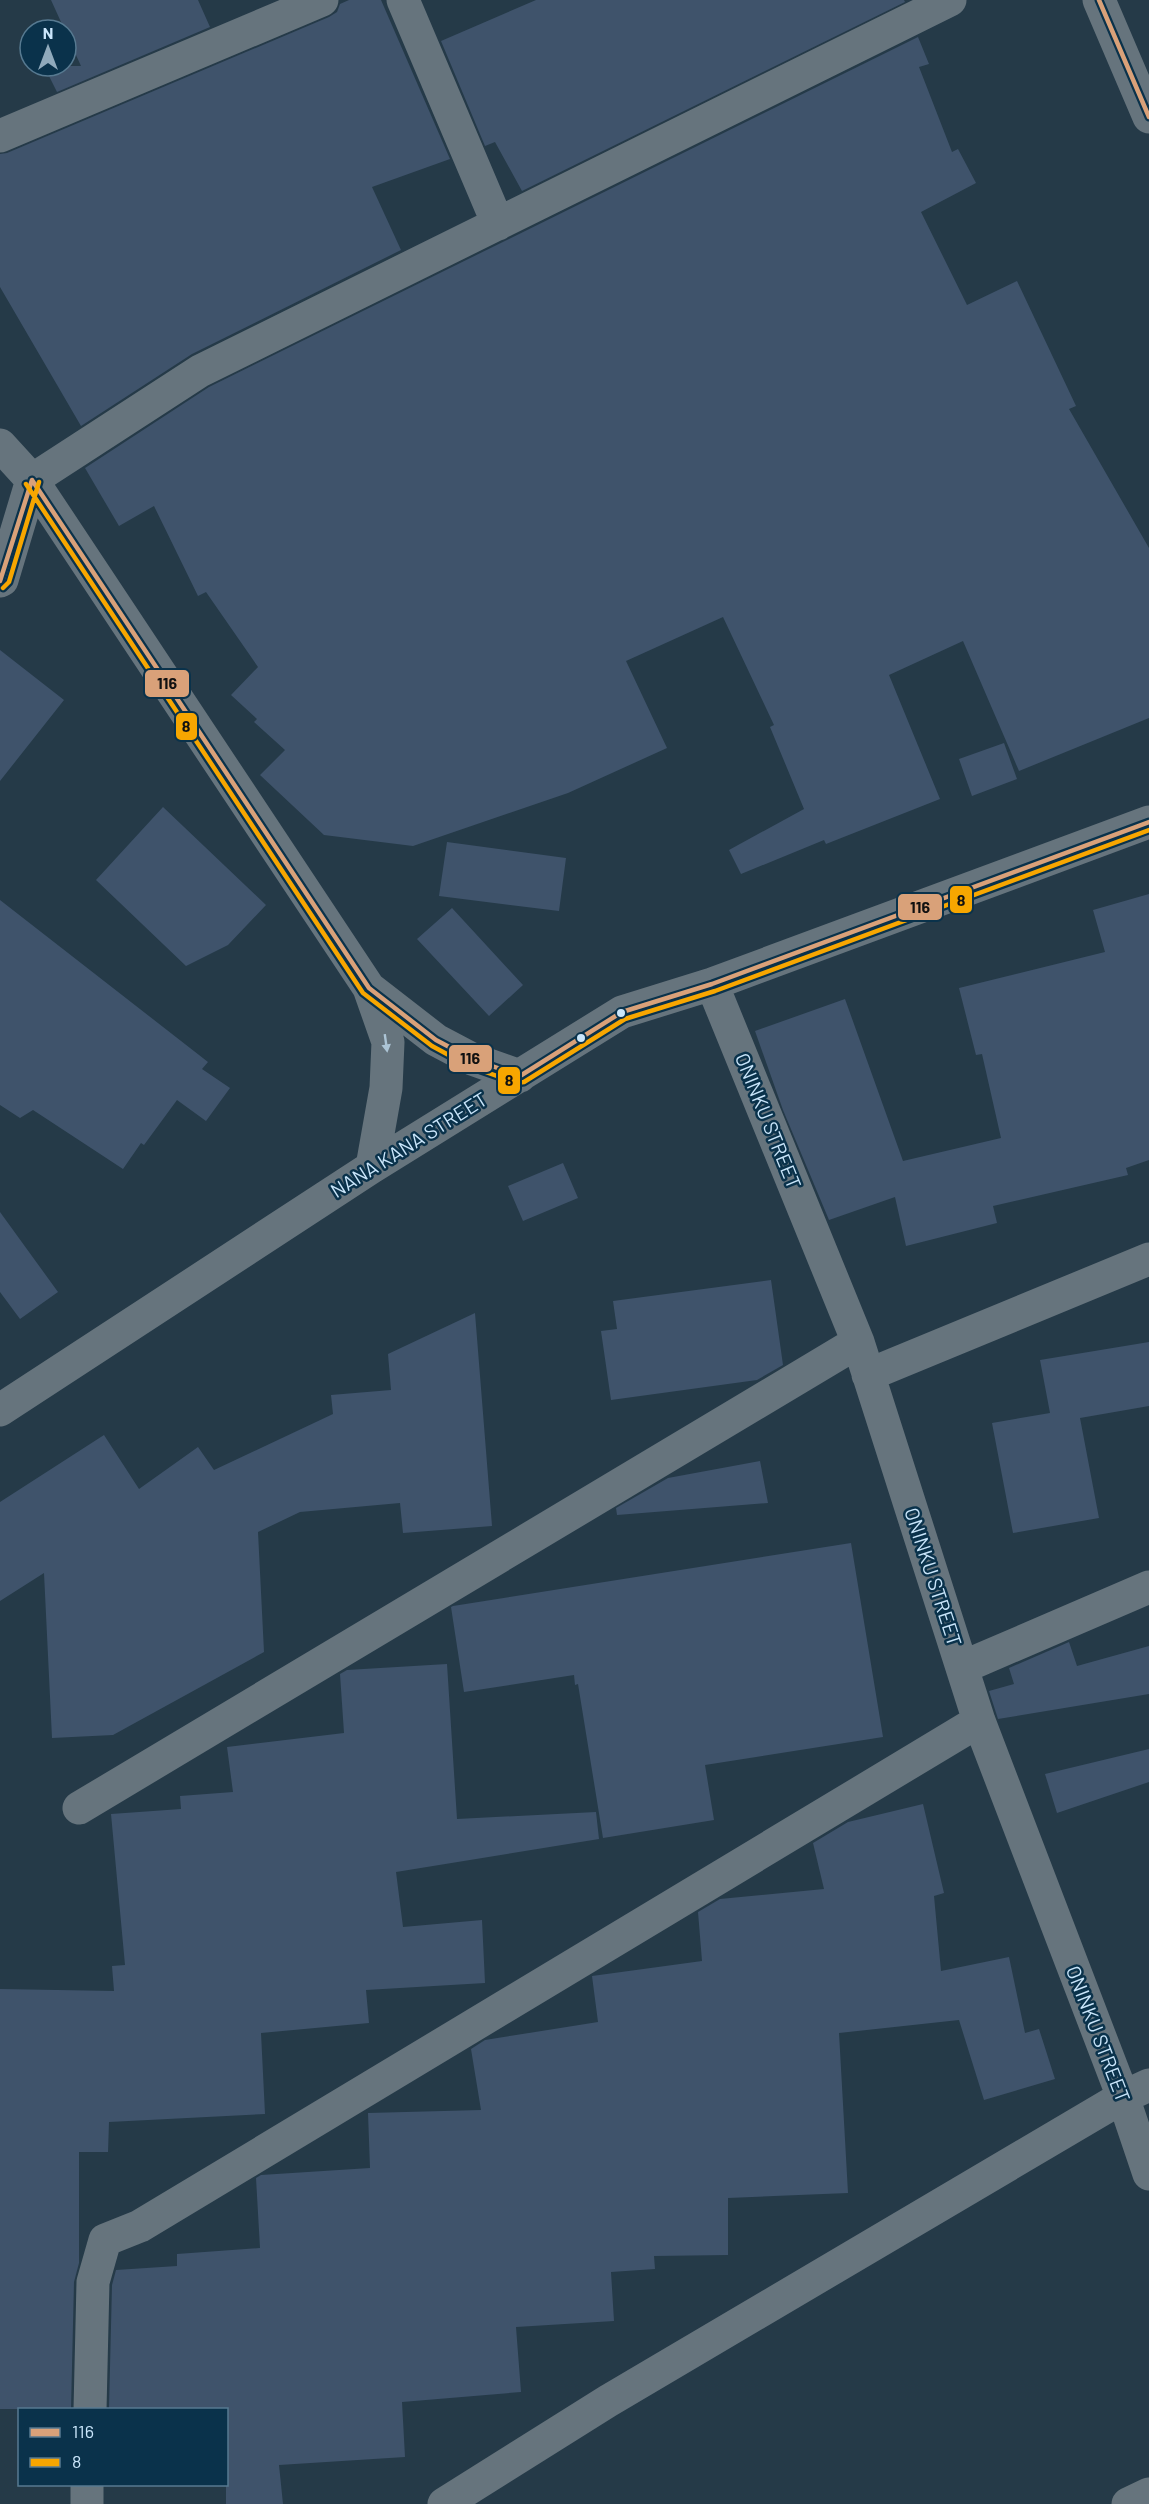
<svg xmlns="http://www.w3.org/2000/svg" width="1149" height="2504" font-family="Barlow,sans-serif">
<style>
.building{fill:#3f536b}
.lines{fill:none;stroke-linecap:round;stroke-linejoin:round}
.minor{stroke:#66747d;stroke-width:33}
.bus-1-casing{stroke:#0a324b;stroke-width:9}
.bus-2-casing{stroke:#0a324b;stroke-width:9}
.bus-1{stroke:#d9a179;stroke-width:4.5}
.bus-2{stroke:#f7a600;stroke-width:4.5}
.oneway{fill:#acc4d5}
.bus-dot{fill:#cae6fb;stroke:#0a324b;stroke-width:2}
.labels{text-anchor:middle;stroke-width:5;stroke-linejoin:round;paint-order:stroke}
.street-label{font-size:20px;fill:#cae6fb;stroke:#0a324b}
.line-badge{stroke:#0a324b;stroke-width:2}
.pale-badge-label{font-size:16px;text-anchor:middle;font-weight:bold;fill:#111}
</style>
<rect width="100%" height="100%" fill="#253a48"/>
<path class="building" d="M51 0H198L210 27 57 92 44 66H81Z
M349 0H381L450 159 372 187 401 250 192 354 81 426 0 287V154L7 153 329 17 337 12 340 4Z
M536 0H904L905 2 522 191 495 142 485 146 441 41Z
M918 37 929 64 919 67 952 152 958 149 976 183 921 212 967 305 1017 281 1076 406 1069 409 1149 548V718L1019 771 963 641 889 675 940 799 826 844 824 840 741 874 729 850 804 809 770 727 774 725 723 617 626 661 667 748 568 793 413 846 324 835 260 775 285 750 254 722 257 719 231 695 258 667 206 592 198 596 154 506 119 526 85 468 209 387Z
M0 650 64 700 0 781Z
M1004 743 1017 779 972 796 959 759Z
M163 807 266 905 228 945 186 966 96 880Z
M447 842 566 858 559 911 439 896Z
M1149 894V1160L1126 1168 1128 1175 993 1206 997 1223 906 1246 895 1197 829 1220 783 1110 755 1031 845 999 903 1161 1001 1138 982 1054 976 1055 959 988 1105 952 1093 910Z
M0 900 208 1062 202 1069 230 1088 206 1121 177 1100 144 1145 141 1143 123 1169 33 1110 20 1118 0 1105Z
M452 908 523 985 489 1016 417 939Z
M563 1163 578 1198 523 1221 508 1186Z
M0 1212 58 1292 20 1319 0 1292Z
M771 1280 783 1365 757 1380 611 1400 601 1331 617 1329 613 1301Z
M475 1313 492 1526 403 1533 400 1503 300 1512 258 1532 264 1652 113 1735 52 1738 44 1573 0 1601V1502L104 1435 139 1489 198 1447 214 1470 333 1414 331 1395 391 1390 388 1354Z
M1149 1342V1406L1080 1418 1099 1518 1013 1533 992 1423 1050 1413 1040 1360Z
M760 1461 768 1503 617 1515 616 1508 668 1478Z
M851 1543 883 1737 705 1765 714 1820 603 1838 578 1684 575 1685 574 1675 464 1692 451 1607 453 1606Z
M1069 1642 1077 1666 1149 1646V1694L998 1719 989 1691 1014 1684 1009 1668Z
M447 1664 457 1819 596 1812 599 1839 396 1872 403 1927 482 1920 485 1983 366 1990 369 2023 261 2033 265 2114 109 2122 108 2152H79V2263L74 2282 71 2409H0V1989L114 1991 112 1966 125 1965 111 1814 181 1809 180 1796 233 1792 227 1747 344 1733 340 1674 347 1670Z
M1149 1749V1782L1057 1813 1045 1774Z
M923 1804 944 1893 934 1896 941 1971 1009 1957 1025 2033 1039 2029 1055 2079 984 2100 959 2020 839 2033 848 2193 728 2198V2255L654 2256 655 2269 611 2272 614 2321 516 2327 521 2392 402 2402 405 2457 279 2465 283 2504H226V2409H109L112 2285 116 2270 177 2266V2254L260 2248 256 2178 261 2175 370 2168 368 2113 481 2110 471 2049 485 2040 598 2022 592 1976 702 1961 698 1912 720 1899 824 1889 813 1843 848 1822Z"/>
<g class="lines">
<path class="minor" d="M403 0 498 224
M1099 0 1149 117
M0 136 322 0
M0 445 32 480 369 988 388 1042 386 1088 372 1167
M0 581 2 580 32 480 200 371 950 0
M712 984 858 1342 979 1721 1123 2097 1149 2174
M369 988 436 1040 472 1059 520 1076
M868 1375 1149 1259
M0 1410 372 1167 622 1012 712 984 1149 822
M963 1667 1149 1587
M79 1808 858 1342
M90 2410 93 2282 105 2240 140 2226 979 1721
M87 2504V2484
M444 2504 608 2401 1123 2097 1149 2085
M1128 2504 1149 2494"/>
<defs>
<path id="bus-1" d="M1099 0 1149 117
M32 480 369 988 436 1040 472 1059 520 1076 622 1012 712 984 1149 822
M0 581 32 480"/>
<path id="bus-2" d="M26 484 363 993 432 1046 469 1066 517 1083 524 1082 625 1019 715 991 1149 830
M3 588 9 582 39 482"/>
</defs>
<use href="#bus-1" class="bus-1-casing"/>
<use href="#bus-2" class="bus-2-casing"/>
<use href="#bus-1" class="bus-1"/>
<use href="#bus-2" class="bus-2"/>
</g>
<defs><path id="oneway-solid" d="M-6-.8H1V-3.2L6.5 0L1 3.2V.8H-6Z" transform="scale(1.5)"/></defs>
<use class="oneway" href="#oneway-solid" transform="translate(386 1043) rotate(82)"/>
<g class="bus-dot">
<circle cx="621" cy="1013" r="5"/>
<circle cx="581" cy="1038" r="5"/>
</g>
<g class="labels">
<g class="street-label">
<text transform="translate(768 1121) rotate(68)" y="7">ONINKU STREET</text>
<text transform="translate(409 1145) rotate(-32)" y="7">NANA KANA STREET</text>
<text transform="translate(933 1577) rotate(72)" y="7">ONINKU STREET</text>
<text transform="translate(1098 2034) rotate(69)" y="7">ONINKU STREET</text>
</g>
</g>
<g class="line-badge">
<rect x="144" y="669" width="46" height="29" rx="6" fill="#d9a179"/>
<rect x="175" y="712" width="23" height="29" rx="6" fill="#f7a600"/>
<rect x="949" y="885" width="24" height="29" rx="6" fill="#f7a600"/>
<rect x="897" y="893" width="46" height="28" rx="6" fill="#d9a179"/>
<rect x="448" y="1044" width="45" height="29" rx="6" fill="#d9a179"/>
<rect x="497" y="1066" width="24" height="29" rx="6" fill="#f7a600"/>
</g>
<g class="pale-badge-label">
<text x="167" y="689">116</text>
<text x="186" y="732">8</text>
<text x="961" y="906">8</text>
<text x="920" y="913">116</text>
<text x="470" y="1064">116</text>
<text x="509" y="1086">8</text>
</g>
<rect x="18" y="2408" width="210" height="78" fill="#0a324b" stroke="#577a91" stroke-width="1.5"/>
<rect x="30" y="2428" width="30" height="9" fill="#d9a179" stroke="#577a91" stroke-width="1.5"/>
<text x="72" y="2438" font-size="18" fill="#cae6fb">116</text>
<rect x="30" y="2458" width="30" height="9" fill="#f7a600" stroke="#577a91" stroke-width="1.5"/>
<text x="72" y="2468" font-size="18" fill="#cae6fb">8</text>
<g transform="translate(48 48)"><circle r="28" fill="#0a324b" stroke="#577a91" stroke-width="1.5"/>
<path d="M0-4.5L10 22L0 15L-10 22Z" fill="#90aabc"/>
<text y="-9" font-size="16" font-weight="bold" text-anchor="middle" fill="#cae6fb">N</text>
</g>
</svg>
